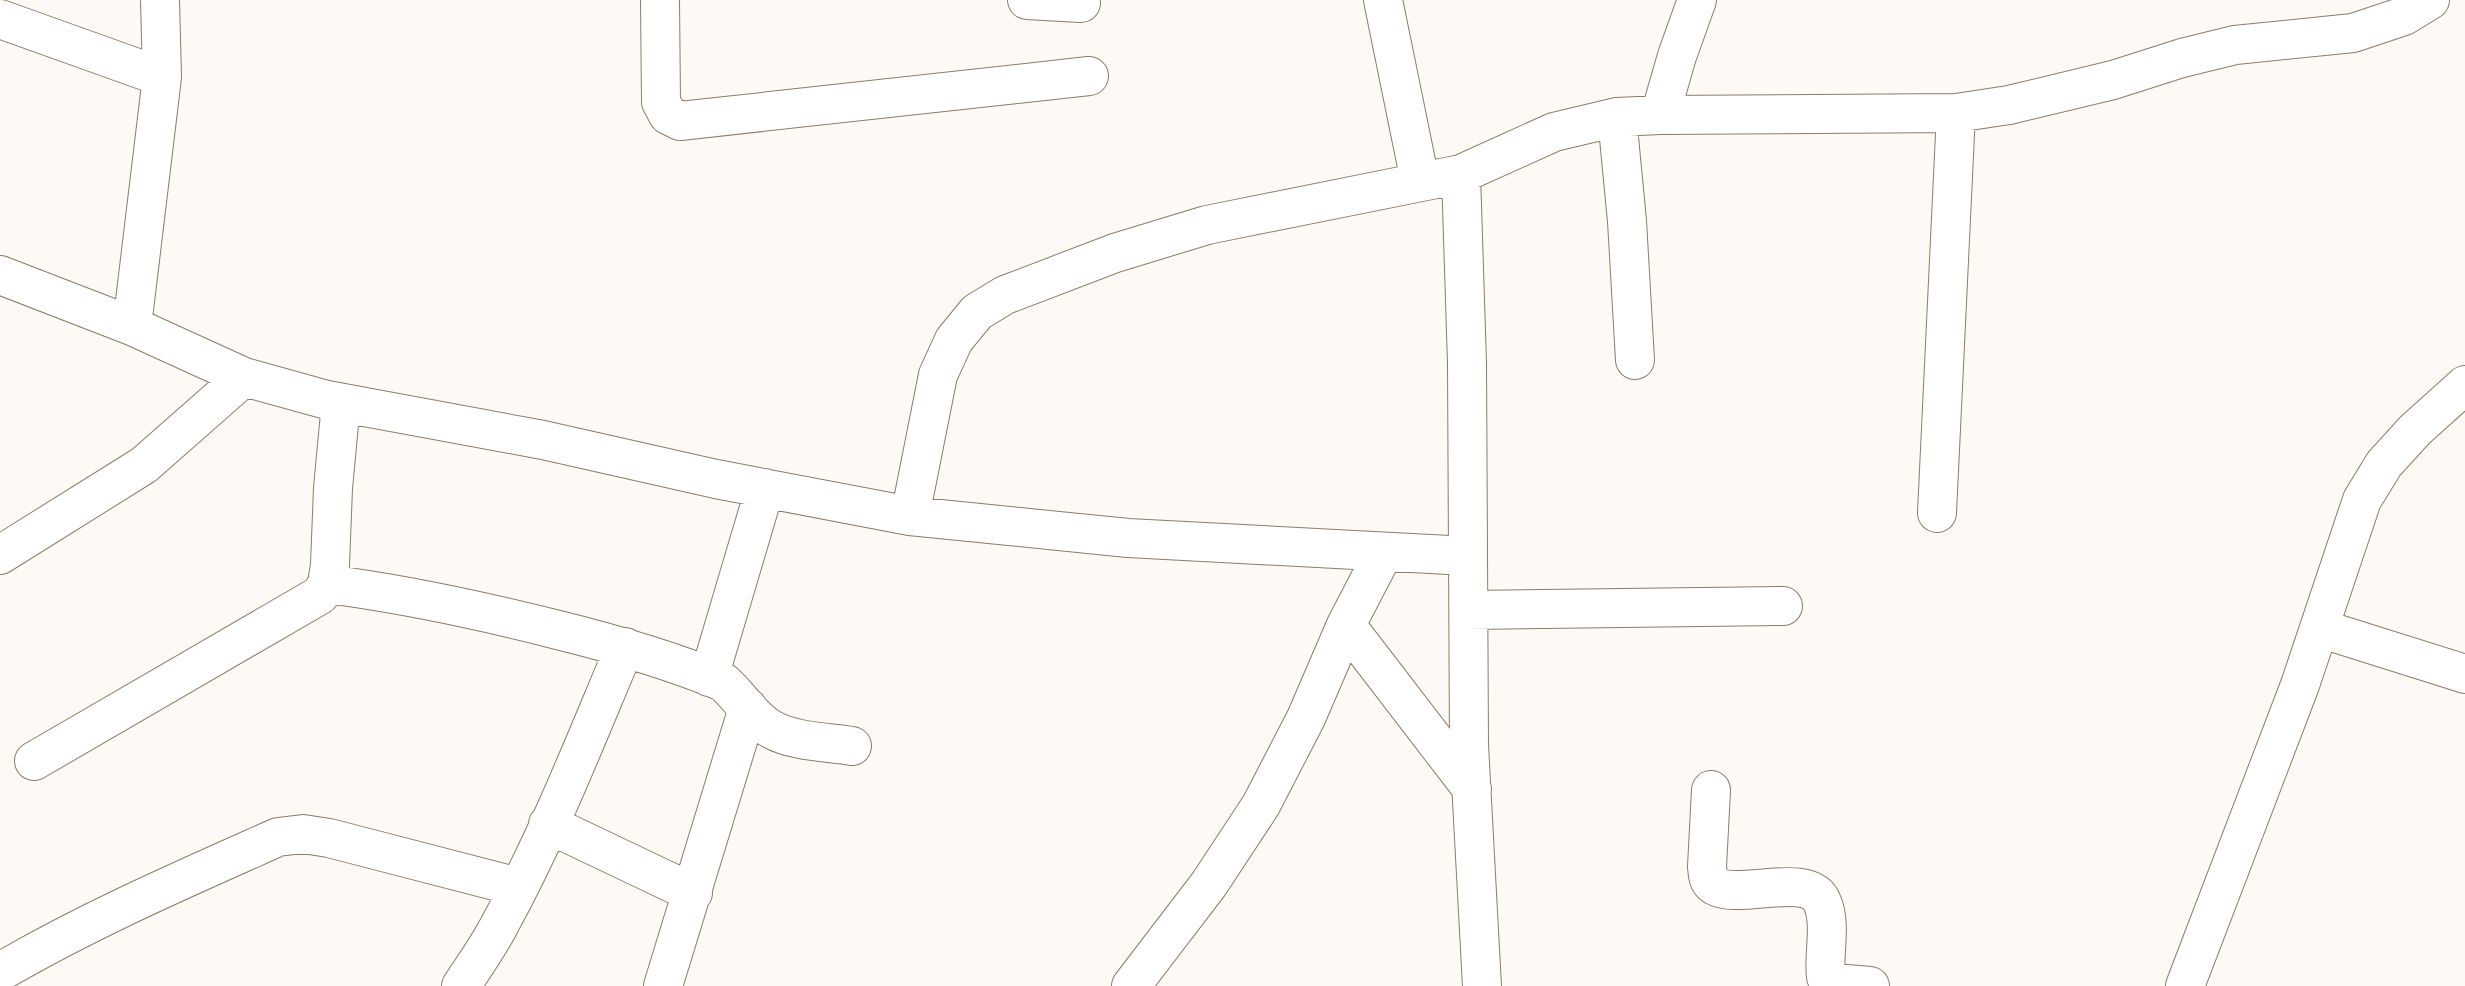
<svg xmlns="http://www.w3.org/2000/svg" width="2465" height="986" font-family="'Open Sans',sans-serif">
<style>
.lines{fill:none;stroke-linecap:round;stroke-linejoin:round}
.minor-casing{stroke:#8c7c67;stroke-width:40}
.minor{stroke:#fff;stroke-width:38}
</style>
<rect width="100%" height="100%" fill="#fdf9f5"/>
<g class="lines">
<defs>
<path id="minor" d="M660 0 661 102 668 115 680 121 1089 76
M1027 0 1081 3
M1383 0 1420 181
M0 19 162 77
M1660 115 1677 56 1697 0
M1617 117 1627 221 1635 360
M1461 174 1467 363 1469 745 1482 986
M0 275 132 326 244 377 327 400 543 440 716 479 910 516 1128 538 1468 556
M132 326 162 77 160 0
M1937 513 1956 113
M910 516 938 375 954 340 977 312 1005 295 1115 253 1207 225 1461 174 1554 132 1617 117 1660 115 1956 113 2009 105 2113 80 2182 58 2235 45 2353 33 2404 16 2430 0
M0 555 144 465 244 377
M327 584C404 594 479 610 554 629 611 643 668 659 723 682 740 696 751 718 771 729 794 742 827 742 852 746
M1469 610 1783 606
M1346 625 1472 789
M2319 628 2465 674
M709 677 765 488
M34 761 320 595 327 584 330 565 333 488 341 403
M1711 790 1707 867C1708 874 1707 881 1715 886 1739 900 1809 871 1822 902 1832 924 1823 954 1826 977L1829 982 1834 983 1870 986
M548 824 693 893
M0 972C89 920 184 879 278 837L303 834 329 838 518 887
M461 986C475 965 490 944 501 922 549 834 586 739 625 647
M663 986 748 708
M1131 986 1209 884 1261 805 1306 718 1346 625 1384 552
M2185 986 2300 685 2362 500 2384 464 2415 430 2465 385"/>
</defs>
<use href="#minor" class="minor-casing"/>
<use href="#minor" class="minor"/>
</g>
</svg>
